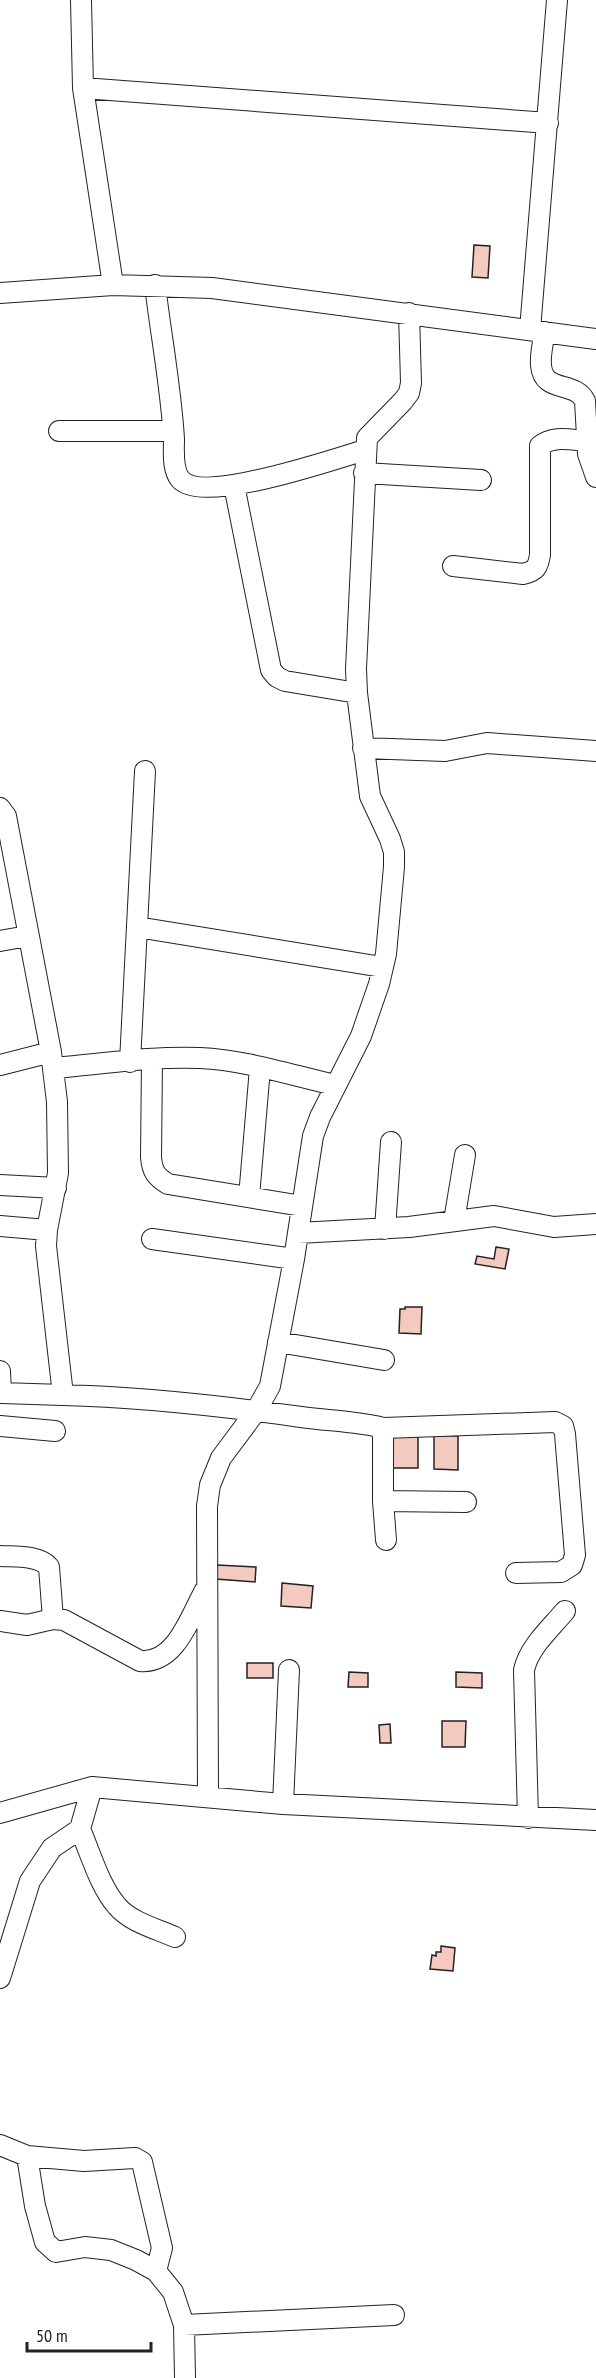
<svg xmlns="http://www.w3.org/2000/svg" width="596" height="2378" font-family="'PT Sans Narrow',sans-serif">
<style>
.building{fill:#f3c9c0;stroke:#222;stroke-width:1.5}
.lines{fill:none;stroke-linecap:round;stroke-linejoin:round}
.minor-casing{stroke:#222;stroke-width:22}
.minor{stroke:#fff;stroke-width:20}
</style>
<rect width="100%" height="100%" fill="#fff"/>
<path class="building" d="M474 245 490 246 488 278 472 277Z
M496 1247 509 1249 505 1269 475 1264 477 1256 494 1259Z
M405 1307H422L421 1334 399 1333 400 1309H405Z
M418 1432V1468H385V1433Z
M434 1435 458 1436V1470L434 1469Z
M217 1565 256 1567 255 1582 216 1579Z
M282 1583 313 1586 311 1608 281 1606Z
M247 1663H273V1678H247Z
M349 1672 368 1673V1687H348Z
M456 1672 482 1673V1688L456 1687Z
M442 1721H466L465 1747H442Z
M390 1724 391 1743H380L379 1725Z
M441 1946 455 1948 453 1971 430 1969 432 1955 436 1956V1952H441Z"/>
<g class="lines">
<defs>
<path id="minor" d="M81 0 83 88 113 285
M83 88 548 123
M155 285C161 336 171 388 174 439 174 451 172 469 180 479 202 505 334 459 365 450
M0 293 113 285 212 288 596 339
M530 330 557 0
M545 332C543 342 540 354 541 365 543 394 575 380 585 401L588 454 596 477
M59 431H173
M364 473 481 480
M234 485 271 670 277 677 285 681 357 693
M453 566 523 574C536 571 538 567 540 555V446C553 435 571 440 587 441
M363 748 445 751 487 743 596 751
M0 808 6 816 51 1052 57 1102 58 1173 47 1230 46 1246 63 1395C143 1397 222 1406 301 1417 328 1421 357 1421 383 1428L555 1422 563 1426 565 1434 575 1555 572 1565 561 1572 516 1573
M137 927 382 967
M0 941 28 936
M152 1060 151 1157C152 1171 156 1177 168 1184L302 1206
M130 1062 145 771
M0 1065 51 1052
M53 1068C102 1064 152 1056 200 1058 245 1060 291 1075 335 1085
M0 1185 56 1188
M249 1197 260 1068
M454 1221 465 1155
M0 1226 47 1230
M385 1229 391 1142
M298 1233 409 1227 494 1216 554 1227 596 1224
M152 1239 294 1259
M278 1342 384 1360
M0 1371 1 1393 63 1395
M0 1426 55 1431
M383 1428V1501L386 1540
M383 1501 466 1502
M0 1556C15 1557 39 1555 49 1567L53 1619
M0 1621 27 1625 53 1619 64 1620 140 1661C176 1664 190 1617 205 1590
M208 1797 207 1506 210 1485 221 1458 256 1411 270 1386 294 1259 313 1136 320 1117 361 1036 379 984 386 954 394 867V852L390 839 370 796 357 693 356 669 367 438 403 401 409 393 411 383 409 313
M283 1804 289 1670
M0 1813 92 1787 283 1804 596 1820
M528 1818 524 1670C529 1647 550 1629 565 1611
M80 1829C90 1852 100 1887 117 1906 130 1922 157 1929 175 1937
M0 1978 30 1881 52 1848 80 1829 92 1787
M0 2145 27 2156 84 2161 135 2158 142 2162 162 2248 156 2271
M27 2156 35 2206 45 2242 56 2252 85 2247 111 2250 136 2260 156 2271 173 2292 184 2325 185 2378
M184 2325 394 2315"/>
</defs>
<use href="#minor" class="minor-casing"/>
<use href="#minor" class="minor"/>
</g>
<path d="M27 2342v9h124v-9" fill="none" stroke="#222222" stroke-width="3"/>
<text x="36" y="2342" font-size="18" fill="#222222" stroke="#ffffff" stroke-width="4.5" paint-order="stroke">50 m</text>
</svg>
